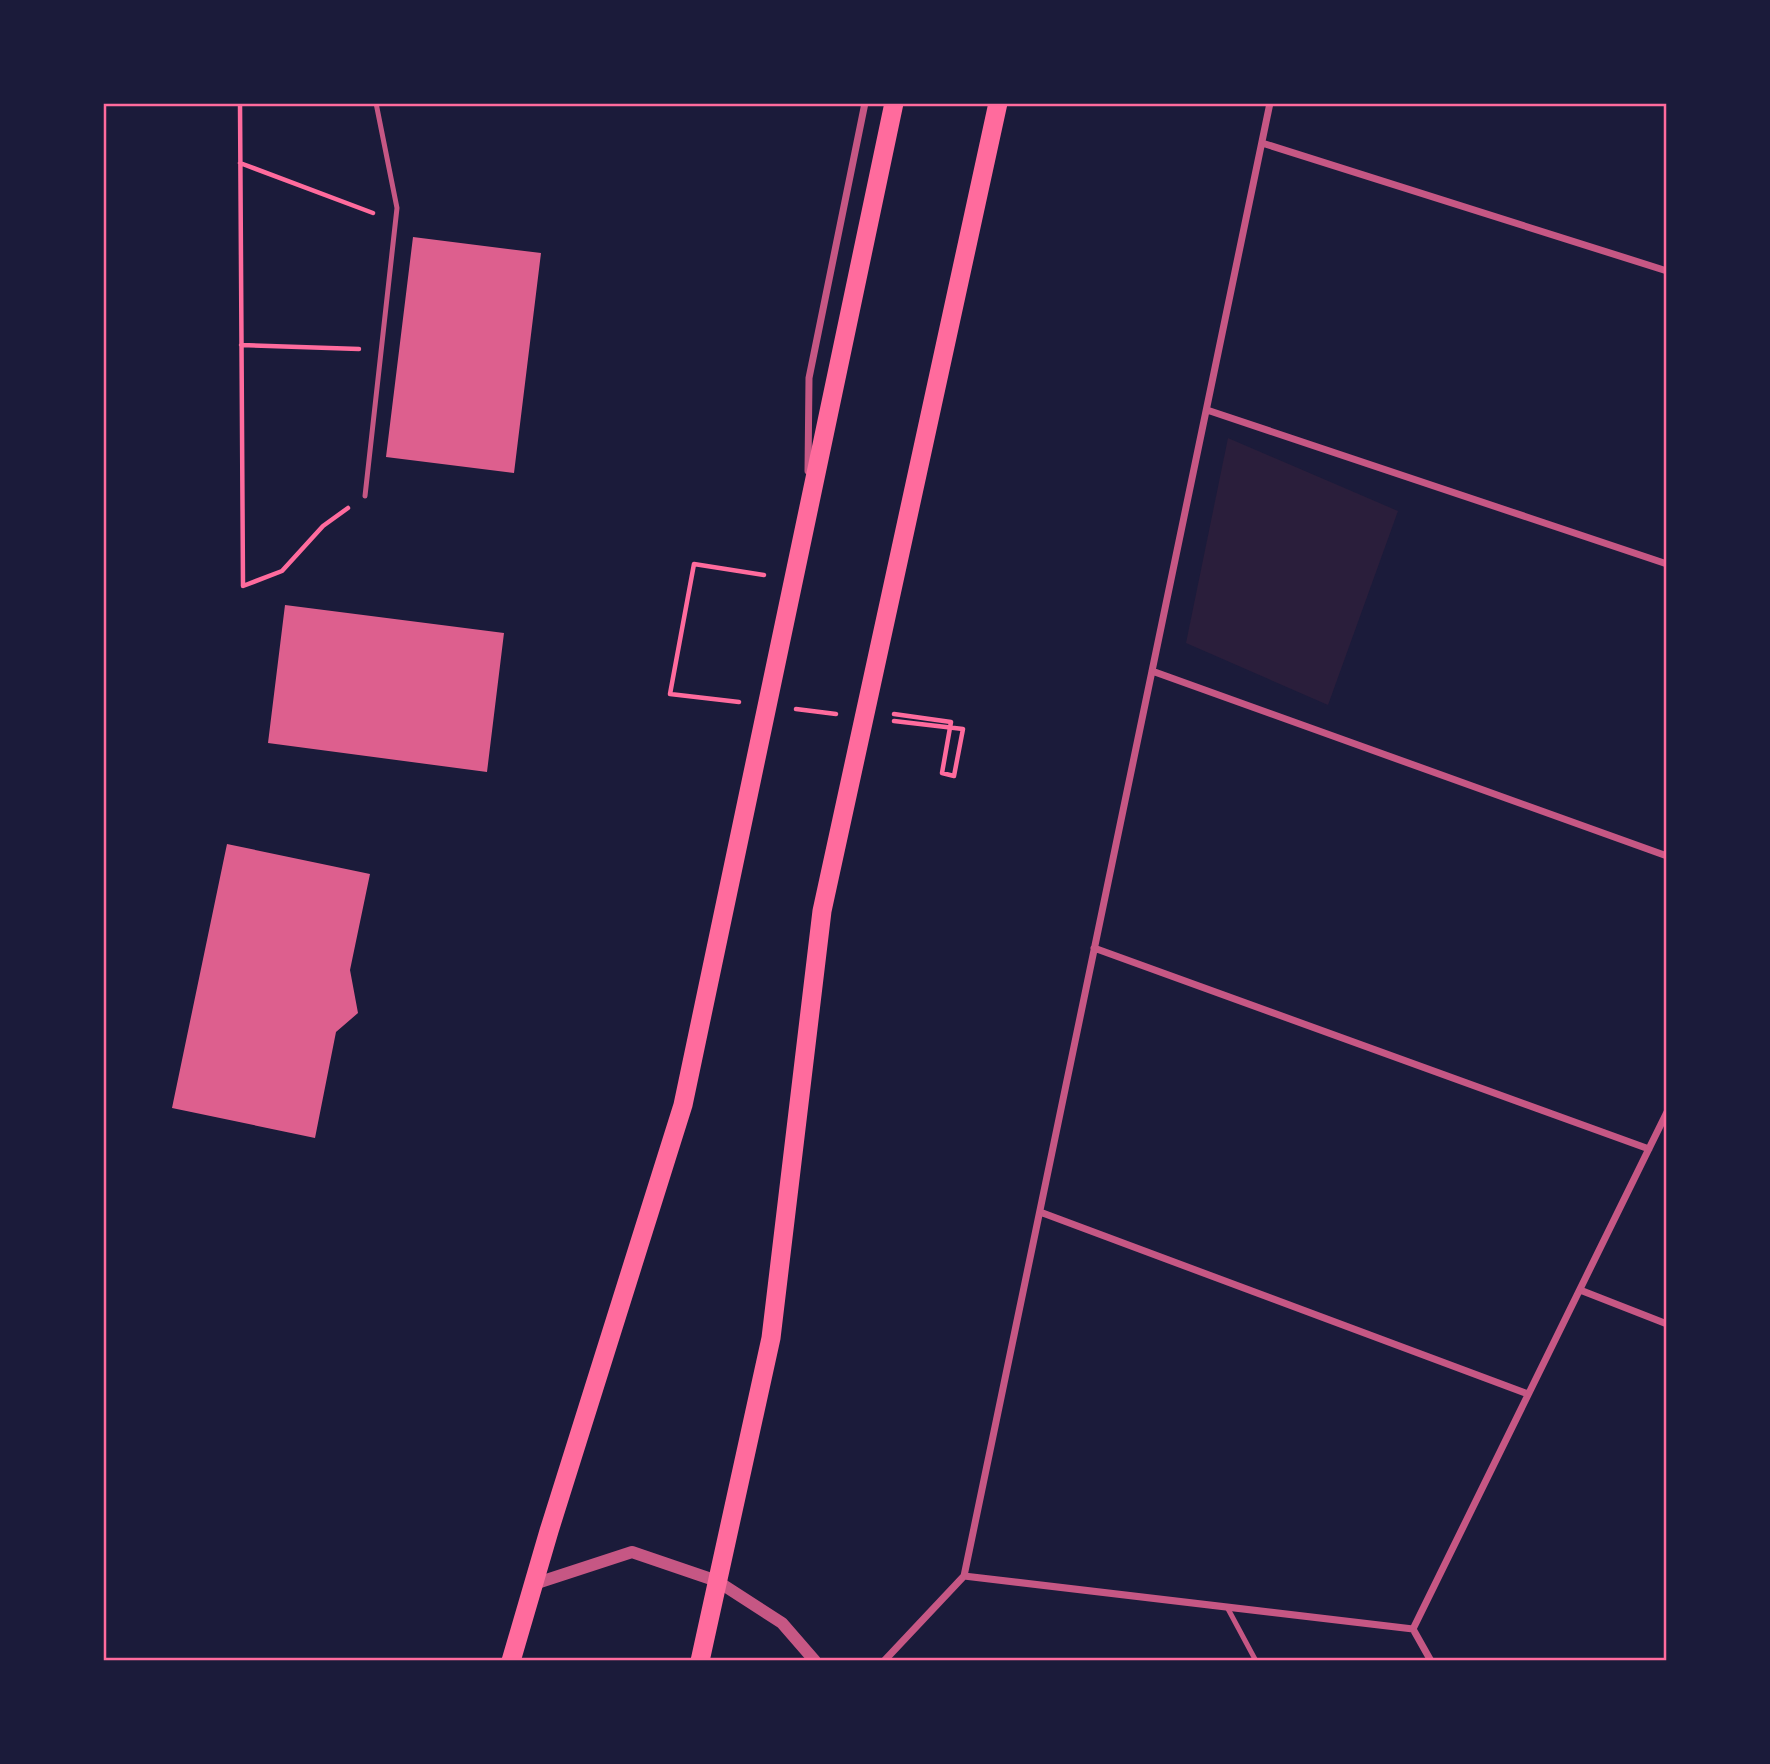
<svg xmlns="http://www.w3.org/2000/svg" width="1770" height="1764" font-family="'Asap Condensed',sans-serif">
<style>
.green{fill:#2a1e3b}
.building{fill:#dd5f8e}
.lines{fill:none;stroke-linecap:round;stroke-linejoin:round}
.path{stroke:#ff6b9d;stroke-width:4.5}
.service{stroke:#c65784;stroke-width:5}
.minor{stroke:#c65784;stroke-width:7}
.tertiary{stroke:#c65784;stroke-width:12}
.trunk{stroke:#ff6b9d;stroke-width:19}
.neatline{fill:none;stroke:#ff6b9d;stroke-width:2.5}
</style>
<rect width="100%" height="100%" fill="#1b1b3a"/>
<path class="green" d="M1228 438 1398 511 1328 705 1186 643Z"/>
<path class="building" d="M413 237 541 253 514 473 386 457Z
M285 605 504 633 487 772 268 743Z
M227 844 370 874 350 970 358 1013 336 1032 315 1138 172 1108Z"/>
<g class="lines">
<path class="path" d="M240 103 243 586 282 571 323 526 348 508
M240 163 373 213
M241 345 359 349
M739 702 670 694 694 564 764 575
M796 709 836 714
M894 721 963 729 954 776 942 773 951 722 894 714"/>
<path class="service" d="M365 496 397 208 376 103
M1227 1607 1256 1661"/>
<path class="minor" d="M1262 143 1667 271
M1207 410 1667 564
M808 471 809 378 865 103
M1152 671 1667 856
M1094 948 1649 1149
M1040 1212 1528 1394
M1580 1290 1667 1324
M964 1576 1413 1629 1667 1112
M1413 1629 1431 1661
M884 1661 964 1576 1270 103"/>
<path class="tertiary" d="M534 1584 632 1552 717 1581 782 1623 815 1661"/>
<path class="trunk" d="M511 1661 549 1531 683 1105 894 103
M700 1661 771 1338 822 911 998 103"/>
</g>
<rect width="1770" height="1764" fill="none" stroke="#1b1b3a" stroke-width="210"/>
<rect x="105" y="105" width="1560" height="1554" class="neatline"/>
</svg>
